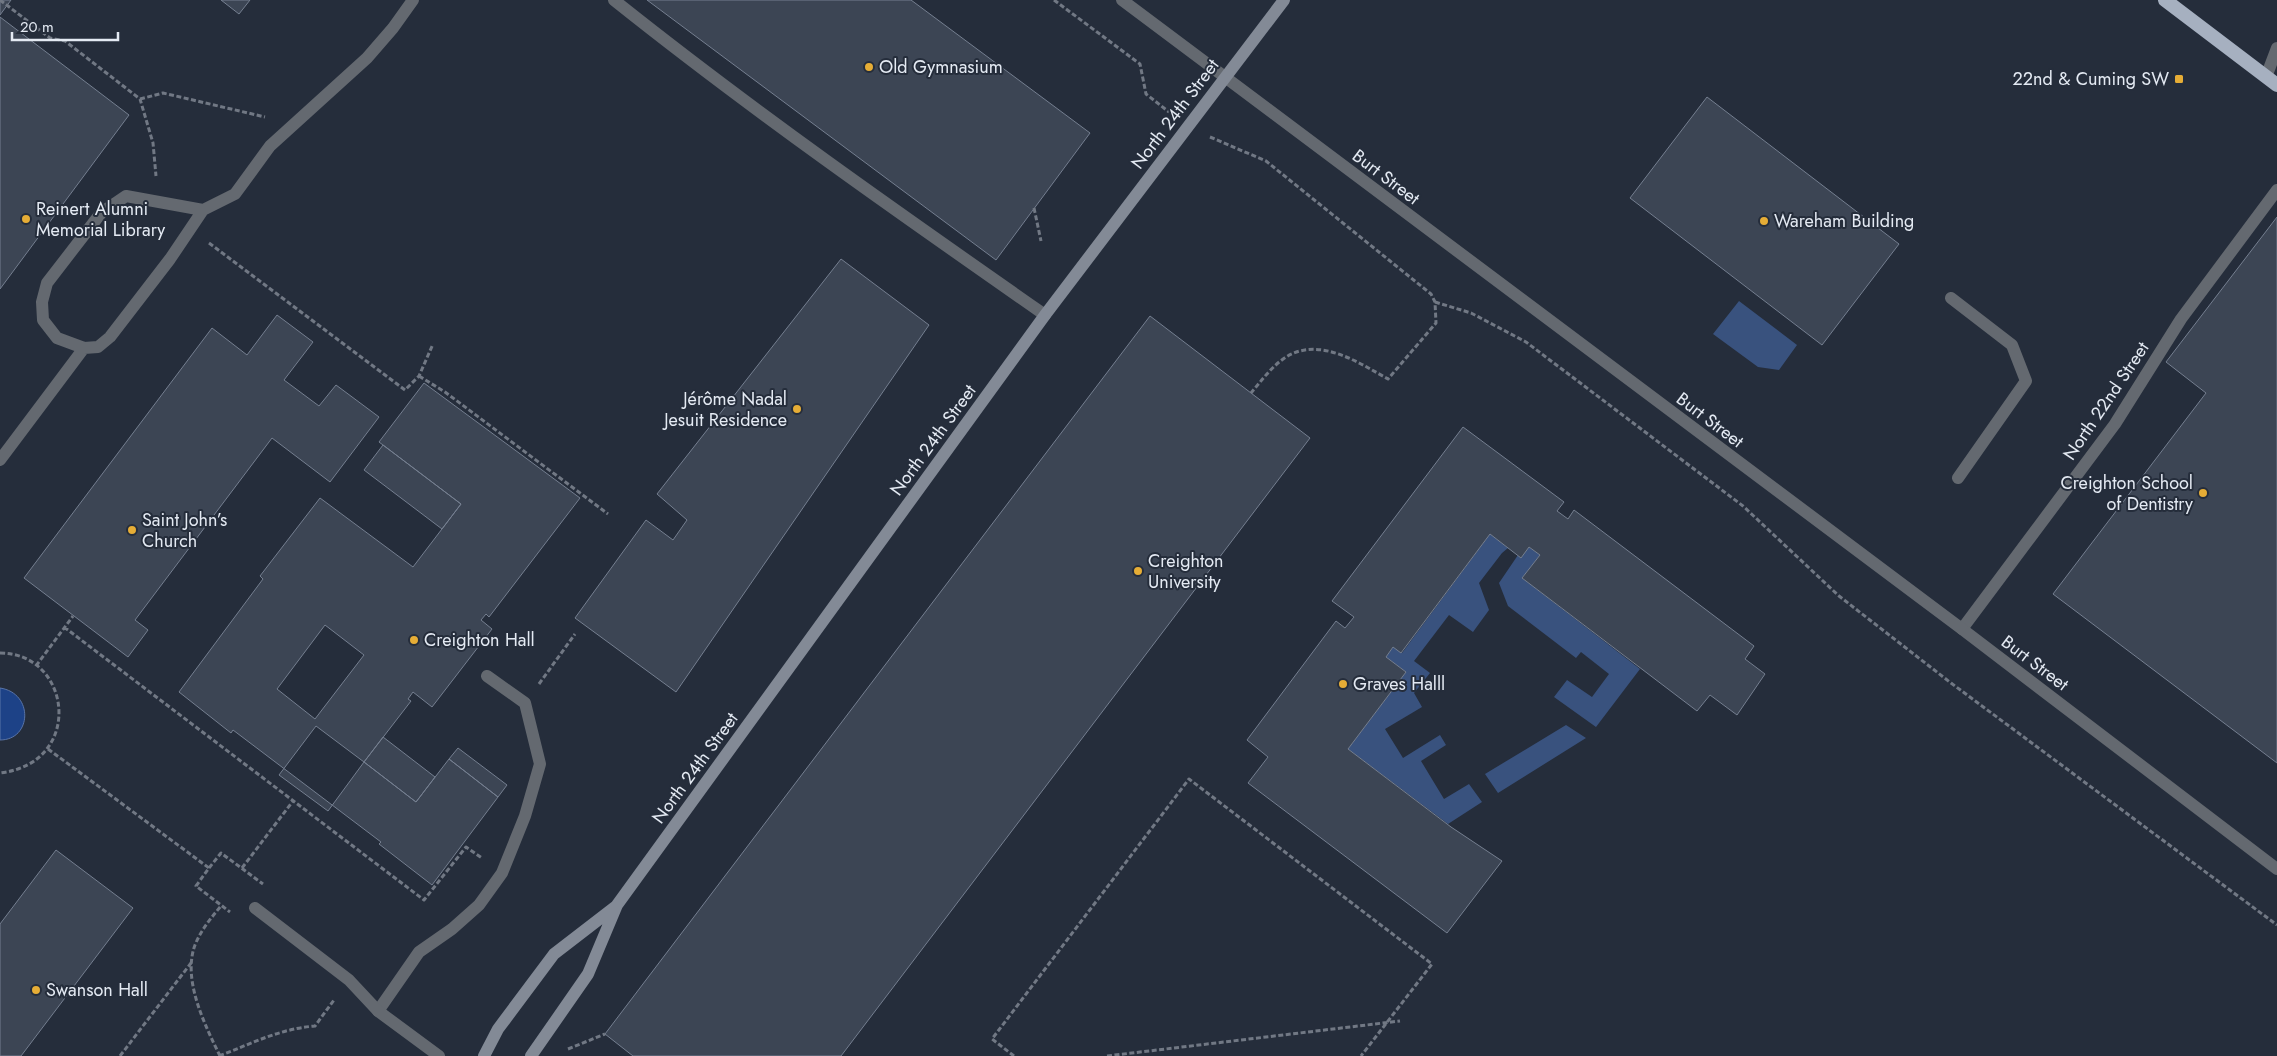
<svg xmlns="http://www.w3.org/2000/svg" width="2277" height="1056" font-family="Jost,sans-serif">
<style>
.green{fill:#39527e}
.water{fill:#1d4287;stroke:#5974a7}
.building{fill:#3c4554;stroke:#757f90;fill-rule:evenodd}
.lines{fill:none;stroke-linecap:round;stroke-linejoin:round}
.path{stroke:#717884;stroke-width:3;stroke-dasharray:5 2.5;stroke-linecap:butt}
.service{stroke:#646970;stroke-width:12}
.pedestrian{stroke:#646970;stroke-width:12}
.tertiary{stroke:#646970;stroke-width:12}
.secondary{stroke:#838a96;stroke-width:12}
.trunk{stroke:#a6b0c0;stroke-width:14}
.poi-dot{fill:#e6ad36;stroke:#252d3b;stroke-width:2}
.labels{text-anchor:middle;stroke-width:4;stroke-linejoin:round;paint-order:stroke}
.poi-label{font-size:18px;fill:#e4eaf3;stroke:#252d3b;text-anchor:start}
.street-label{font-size:18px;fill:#e4eaf3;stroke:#252d3b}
</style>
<rect width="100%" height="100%" fill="#252d3b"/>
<path class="green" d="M1739 301 1797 345 1779 370 1758 367 1713 334Z
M1490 534 1508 548 1502 553 1479 583 1489 610 1473 632 1449 615 1414 661 1430 673 1414 693 1422 707 1385 729 1403 758 1440 735 1446 745 1421 761 1444 799 1469 784 1482 802 1448 824 1348 749 1406 672 1386 657 1393 647 1402 653Z
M1529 547 1540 555 1522 578 1640 669 1596 727 1554 697 1567 680 1592 697 1609 674 1581 652 1576 658 1508 606 1499 583 1518 555 1521 557Z
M1566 725 1586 738 1498 793 1485 774Z"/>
<path class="water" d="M0 688C34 693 32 740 0 740Z"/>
<path class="building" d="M0 0H11L0 15Z
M221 0H250L239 14Z
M647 0H911L1090 133 996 260Z
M0 17 129 115 0 289Z
M1707 97 1899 244 1822 345 1630 198Z
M2277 217V763L2053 594 2206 393 2166 362Z
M841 259 929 325 676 692 575 618 646 520 673 540 687 520 657 494Z
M277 315 313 342 284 380 319 406 336 385 379 417 330 482 272 438 135 620 148 630 128 657 24 578 212 328 247 355Z
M1150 316 1310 438 841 1056H633L605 1034Z
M424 383 580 498 489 617 486 614 481 620 492 629 432 707 413 692 408 699 411 701 364 762 416 802 449 759 498 797 432 885 379 844 381 842 233 730 231 733 179 692 263 579 260 576 320 498 413 567 461 504 379 442ZM325 625 364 655 315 719 277 689Z
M1463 427 1564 502 1557 511 1568 519 1574 510 1754 646 1745 659 1765 674 1737 715 1710 695 1697 711 1522 578 1540 555 1529 547 1521 558 1490 534 1401 653 1393 647 1386 657 1406 672 1348 749 1451 827 1502 861 1447 933 1248 783 1268 757 1247 740 1336 621 1345 628 1354 617 1332 601Z
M383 445 461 504 442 529 364 470Z
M316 726 364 762 328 811 279 775Z
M383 737 435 777 416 802 364 762Z
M458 748 507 785 498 797 449 759Z
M56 850 133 908 21 1056H0V924Z"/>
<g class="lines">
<path class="path" d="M0 0 50 38 65 41 140 99 153 143 156 176
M1054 0 1140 64 1146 94 1169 112
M140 99 163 93 265 117
M1210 137 1266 161 1431 294 1435 302 1436 323 1388 379C1359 363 1320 336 1286 357 1272 366 1262 380 1251 393
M1034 208 1041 241
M209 243 405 390 419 376 433 344
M1435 302 1471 313 1526 342 1743 506 1839 596 1951 683 2277 925
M419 376 445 392 608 514
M64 627 424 900 466 847 482 858
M0 653C72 653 85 763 0 773
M36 666 73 616
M539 684 575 634
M48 749 209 868 196 886 230 912
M209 868 221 853 263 884
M242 868 293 801
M568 1049 605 1034
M120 1056 191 963
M219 1056C253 1043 279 1029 315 1026L334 1000
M220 1056C205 1025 182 980 195 945 201 930 211 918 221 906
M1014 1056 992 1039 1189 779 1432 964 1361 1056
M1107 1056 1400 1021"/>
<path class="service" d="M614 0C753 111 899 213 1045 315
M2266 77 2277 48
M203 210 126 196 101 213 47 283 42 302 43 320 57 338 84 348 98 347 110 337 170 259 203 210 235 194 270 146 367 58 393 28 413 0
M1951 298 2012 345 2026 381 1958 478
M0 460 84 348
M378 1011 419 952 452 929 479 905 502 873 525 816 540 764 525 703 487 676"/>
<path class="pedestrian" d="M1962 629 2115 424 2181 319 2277 190
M255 908 349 980 378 1011 439 1056"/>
<path class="tertiary" d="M1122 0 1962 629 2277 869"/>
<path class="secondary" d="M484 1056 498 1029 554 954 615 907
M531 1056 588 974 617 905 1045 315 1284 0"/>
<path class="trunk" d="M2165 0 2277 85"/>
</g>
<g class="poi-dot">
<circle cx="869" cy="67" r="5"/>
<rect x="2174" y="74" width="10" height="10" rx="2.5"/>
<circle cx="26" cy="219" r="5"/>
<circle cx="1764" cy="221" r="5"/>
<circle cx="797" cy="409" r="5"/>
<circle cx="2203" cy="493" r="5"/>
<circle cx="132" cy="530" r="5"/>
<circle cx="1138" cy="571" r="5"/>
<circle cx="414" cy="640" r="5"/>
<circle cx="1343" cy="684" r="5"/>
<circle cx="36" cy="990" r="5"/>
</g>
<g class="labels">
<g class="poi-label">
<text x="879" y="73">Old Gymnasium</text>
<text x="2169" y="85" text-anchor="end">22nd &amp; Cuming SW</text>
<text x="36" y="215">Reinert Alumni<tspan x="36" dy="21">Memorial Library</tspan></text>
<text x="1774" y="227">Wareham Building</text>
<text x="787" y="405" text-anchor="end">Jérôme Nadal<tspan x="787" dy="21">Jesuit Residence</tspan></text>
<text x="2193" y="489" text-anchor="end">Creighton School<tspan x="2193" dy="21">of Dentistry</tspan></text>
<text x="142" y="526">Saint John’s<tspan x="142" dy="21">Church</tspan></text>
<text x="1148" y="567">Creighton<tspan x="1148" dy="21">University</tspan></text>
<text x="424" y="646">Creighton Hall</text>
<text x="1353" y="690">Graves Halll</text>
<text x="46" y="996">Swanson Hall</text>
</g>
<g class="street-label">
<text transform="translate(1175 114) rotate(-53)" y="6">North 24th Street</text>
<text transform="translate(1386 177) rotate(37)" y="6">Burt Street</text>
<text transform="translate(2106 401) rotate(-56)" y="6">North 22nd Street</text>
<text transform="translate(1710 420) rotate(37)" y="6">Burt Street</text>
<text transform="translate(933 440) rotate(-54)" y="6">North 24th Street</text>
<text transform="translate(2035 663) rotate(37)" y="6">Burt Street</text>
<text transform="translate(695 768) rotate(-54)" y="6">North 24th Street</text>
</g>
</g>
<path d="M12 32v8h106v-8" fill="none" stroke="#e4eaf3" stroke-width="2.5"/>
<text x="20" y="32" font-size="15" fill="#e4eaf3" stroke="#252d3b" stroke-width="4" paint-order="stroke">20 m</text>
</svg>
